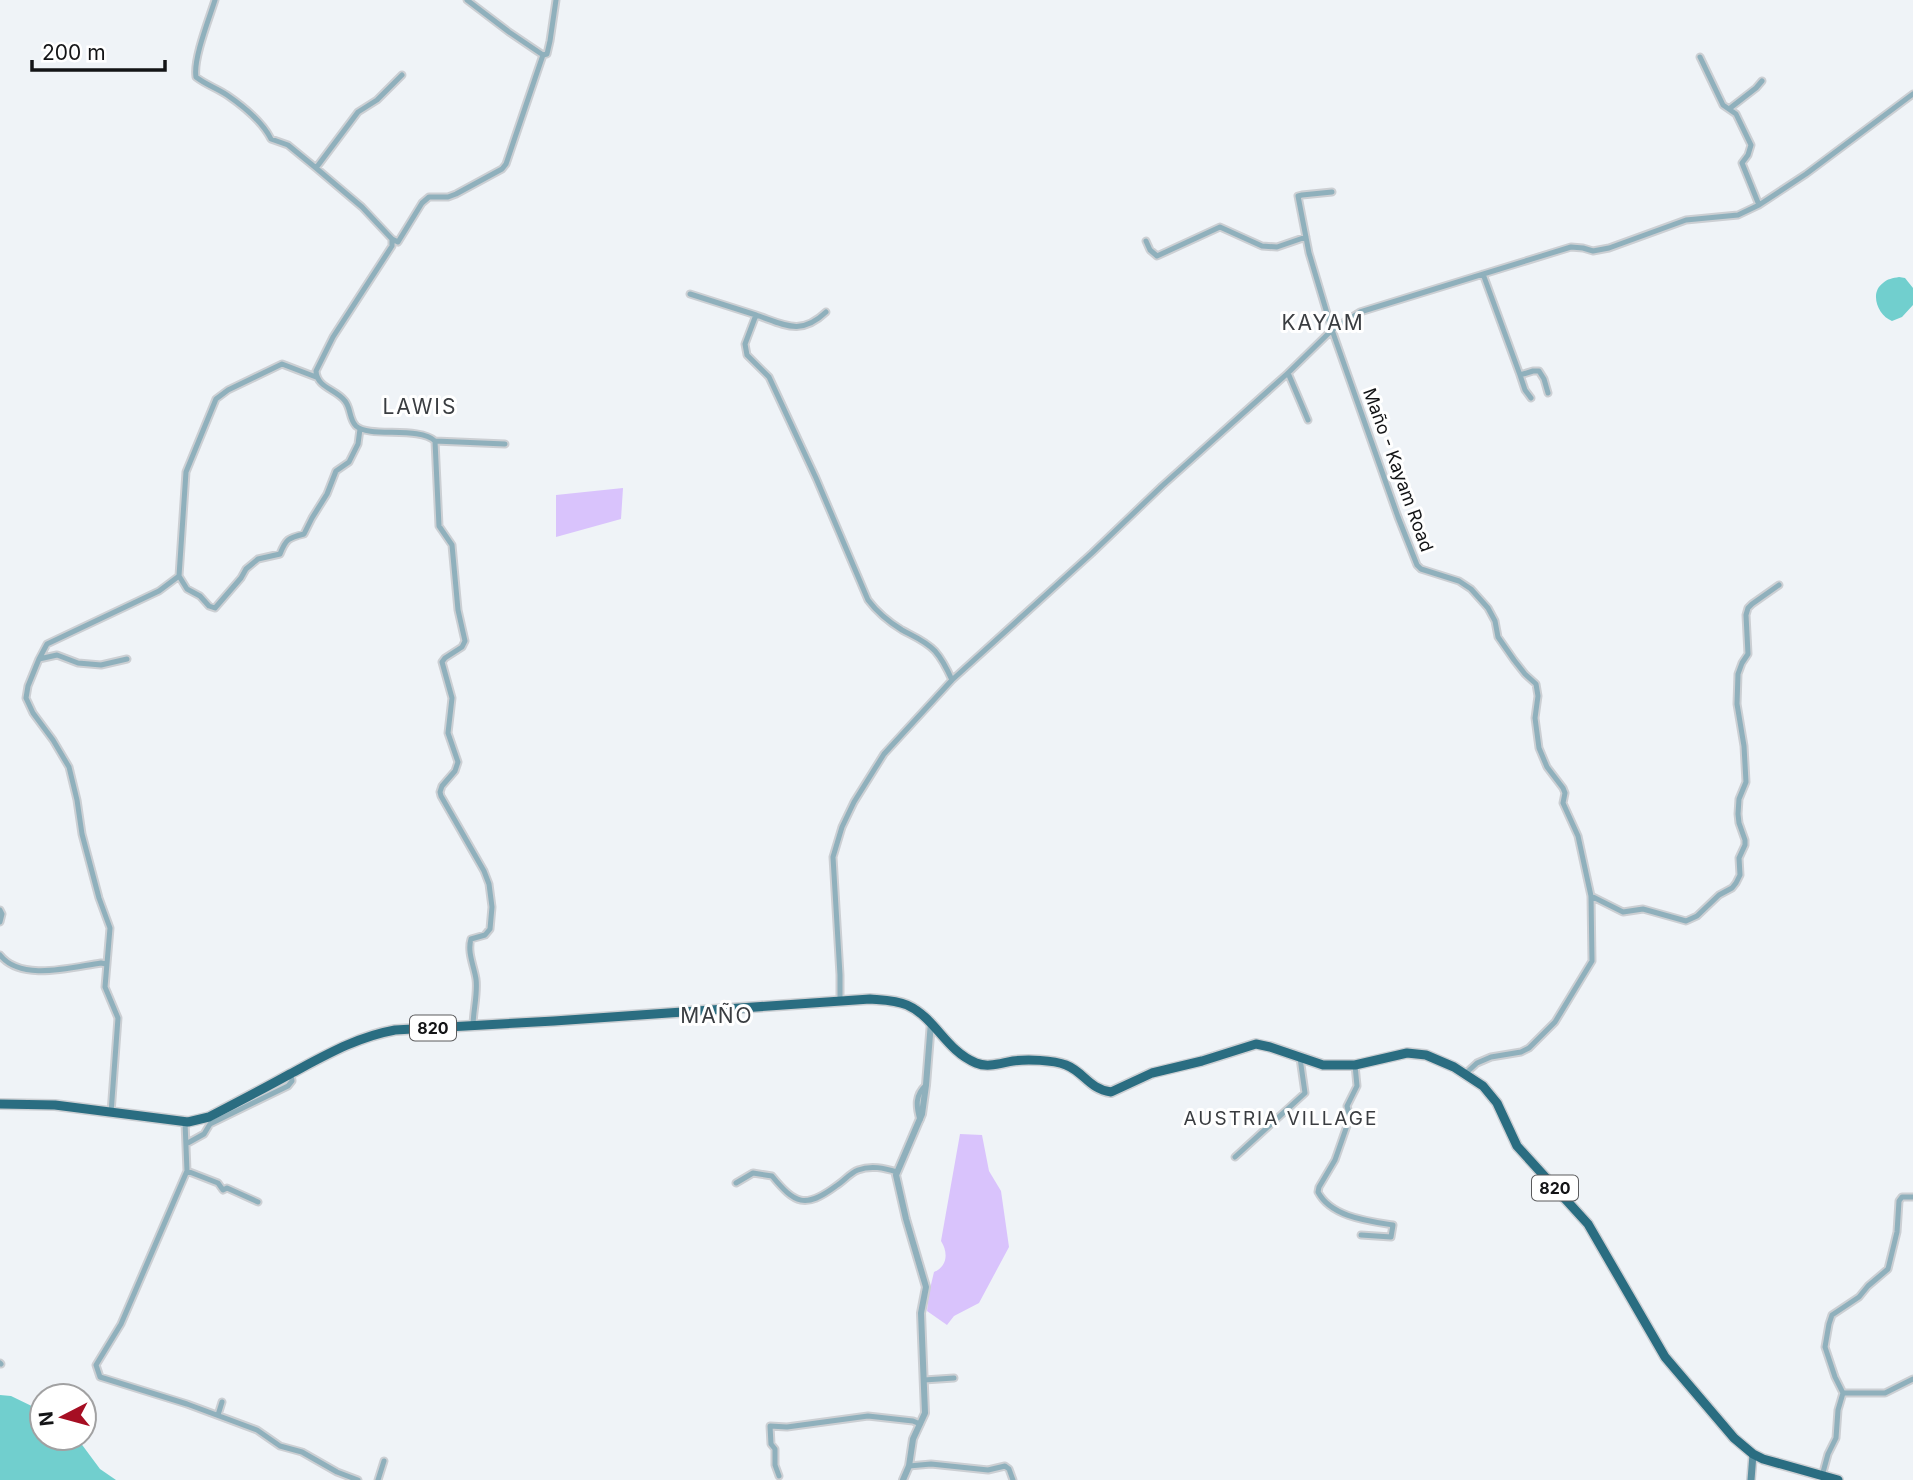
<svg xmlns="http://www.w3.org/2000/svg" width="1913" height="1480" font-family="Inter,sans-serif">
<style>
.green{fill:#d9c3fc}
.water{fill:#71cfce}
.lines{fill:none;stroke-linecap:round;stroke-linejoin:round}
.minor-casing{stroke:#cccfd3;stroke-width:9}
.tertiary-casing{stroke:#cccfd3;stroke-width:10}
.secondary-casing{stroke:#cccfd3;stroke-width:10}
.trunk-casing{stroke:#cccfd3;stroke-width:12}
.minor{stroke:#8fb0bc;stroke-width:5}
.tertiary{stroke:#8fb0bc;stroke-width:6}
.secondary{stroke:#5c90a1;stroke-width:7}
.trunk{stroke:#2a6d81;stroke-width:9}
.labels{text-anchor:middle;stroke-width:6;stroke-linejoin:round;paint-order:stroke}
.shield{fill:#fff;stroke:#5a5a5c;stroke-width:2}
.shield-label{font-size:16px;font-weight:bold;fill:#131416}
.street-label{font-size:18px;fill:#131416;stroke:#fff}
.neighbourhood-label{font-size:19px;letter-spacing:2px;fill:#3a3d41;stroke:#fff}
.quarter-label{font-size:21px;letter-spacing:2px;fill:#3a3d41;stroke:#fff}
</style>
<rect width="100%" height="100%" fill="#eff3f7"/>
<path class="green" d="M623 488 621 519 556 537V495Z
M960 1134 982 1135 989 1171 1001 1191 1009 1247 979 1303 954 1316 947 1325 927 1311 929 1293 934 1272C948 1266 948 1252 941 1241Z"/>
<path class="water" d="M1899 277 1905 278 1913 288V305L1902 317 1892 321C1878 316 1869 293 1883 283 1887 279 1893 278 1899 277Z
M0 1395 11 1396 42 1411V1438H77L100 1469 116 1480H0Z"/>
<g class="lines">
<defs>
<path id="minor" d="M215 0C209 19 193 59 196 77 206 85 217 88 227 95 243 106 262 121 271 139L288 145 316 168 362 207 392 239V246L333 337 316 371C317 388 336 389 345 401 351 408 349 419 356 426 369 438 419 426 435 441L439 526 452 545 458 610 465 641 462 647 445 658 442 662 452 698 448 733 458 762 455 771 442 786 440 792 441 796 484 871 489 884 492 907 490 929 485 935 471 939C467 952 474 966 476 979 478 994 473 1011 473 1026
M467 0 509 32 543 55 547 54 550 41 556 0
M1700 57 1723 105 1736 114 1751 145 1748 155 1742 163 1759 205
M1729 109 1756 88 1762 81
M316 168 358 112 377 100 402 75
M1332 192 1302 195 1298 196 1309 253 1332 330 1398 517 1417 565 1421 569 1459 581 1471 589 1488 608 1495 621 1498 637 1514 660 1525 674 1536 684 1538 696 1535 718 1539 748 1547 767 1563 788 1565 793 1563 803 1578 836 1591 896 1592 961 1555 1022 1529 1048 1521 1052 1491 1057 1477 1063 1465 1074
M392 239 398 242 422 203 429 197H448L456 194 502 169 506 164 543 55
M1146 241 1150 250 1157 256 1220 227 1262 246 1277 247 1306 237
M1483 274 1520 375 1533 371H1539L1544 379 1548 393
M690 294 756 315
M826 312C801 336 785 325 756 315L745 344 747 355 769 377 816 478 868 600C877 612 889 622 902 630 913 636 926 641 935 651 942 659 948 671 952 680
M1288 373 1308 420
M1520 375 1525 390 1531 398
M435 441 505 444
M179 576 187 589 200 596 209 606 215 608 241 578 246 569 258 559 280 554C286 539 288 538 304 534L312 518 327 494 336 471 349 462 358 444 360 429
M39 659 47 644 159 591 179 576 186 472 216 399 228 390 282 364 316 377
M1591 896 1623 912 1643 909 1686 921 1697 916 1719 895 1732 888 1736 883 1740 875 1739 858 1745 845V840L1739 823 1738 814 1739 799 1746 782 1744 746 1737 704 1738 674 1742 663 1748 654 1746 615 1748 608 1752 604 1779 585
M0 910 2 914 0 922
M0 955C21 982 72 967 101 963L106 964
M840 1001V975L833 857 842 827 854 802 884 754 952 680 1092 553 1162 486 1288 373 1332 330 1360 312 1571 247 1583 248 1593 251 1609 248 1686 220 1738 215 1759 205 1806 174 1913 94
M1355 1065 1357 1086 1347 1106 1350 1117 1335 1160 1319 1187 1318 1192C1331 1217 1368 1221 1393 1225L1391 1237 1361 1235
M111 1113 118 1018 105 987 110 928 99 898 82 834 77 800 69 767 53 740 33 713 26 698 28 686 39 659 57 655 78 663 101 665 127 659
M920 1120C916 1106 915 1095 926 1085
M185 1122 187 1171
M186 1144 204 1134 210 1124 288 1086 292 1081 291 1074
M1235 1157 1305 1093 1300 1058
M736 1183 753 1173 772 1176C795 1204 805 1209 836 1186 844 1181 850 1173 858 1170 871 1165 884 1168 897 1172
M258 1202 227 1188 223 1190 218 1183 187 1171 121 1324 96 1365 100 1377 187 1404 257 1430 280 1446 302 1452 337 1472 358 1480
M0 1363 1 1364
M924 1380 954 1378
M1843 1393H1885L1913 1379
M218 1415 222 1402
M909 1466 931 1464 988 1470 1005 1466 1009 1469 1013 1480
M779 1476 775 1465V1449L771 1444 770 1426 787 1427 868 1416 913 1421 920 1424
M1822 1476 1828 1454 1836 1438 1838 1410 1843 1393 1835 1377 1825 1347 1829 1324 1832 1315 1859 1297 1868 1286 1888 1269 1897 1232 1899 1201 1902 1197H1913
M378 1480 384 1461"/>
<path id="tertiary" d="M903 1480 909 1466 913 1439 925 1413 921 1313 926 1287 906 1219 896 1175 922 1114 926 1085 931 1022"/>
<path id="secondary" d="M1751 1480 1753 1454"/>
<path id="trunk" d="M0 1104 55 1105 188 1122 209 1117C236 1103 263 1089 290 1074 324 1056 356 1037 395 1030L554 1021 870 999C882 1000 896 1000 907 1005 936 1018 945 1050 976 1063 988 1068 1001 1063 1013 1061 1027 1059 1053 1060 1066 1065 1084 1072 1089 1089 1111 1092L1152 1073 1202 1061 1256 1044 1270 1047 1323 1065H1355L1407 1053 1426 1055 1454 1067 1483 1086 1497 1103 1517 1146 1588 1224 1665 1357 1734 1438 1753 1454 1763 1459 1838 1480"/>
</defs>
<use href="#minor" class="minor-casing"/>
<use href="#tertiary" class="tertiary-casing"/>
<use href="#secondary" class="secondary-casing"/>
<use href="#trunk" class="trunk-casing"/>
<use href="#minor" class="minor"/>
<use href="#tertiary" class="tertiary"/>
<use href="#secondary" class="secondary"/>
<use href="#trunk" class="trunk"/>
</g>
<g class="labels">
<g class="shield">
<rect x="410" y="1015.5" width="46" height="25" rx="5"/>
<rect x="1532" y="1175.5" width="46" height="25" rx="5"/>
</g>
<g class="shield-label">
<text x="433" y="1034">820</text>
<text x="1555" y="1194">820</text>
</g>
<g class="street-label">
<text transform="translate(1398 470) rotate(70)" y="6">Maño - Kayam Road</text>
</g>
<g class="neighbourhood-label">
<text x="1281" y="1125">AUSTRIA VILLAGE</text>
</g>
<g class="quarter-label">
<text x="1323" y="330">KAYAM</text>
<text x="420" y="414">LAWIS</text>
<text x="717" y="1023">MAÑO</text>
</g>
</g>
<g transform="translate(63 1417) rotate(264)"><circle r="33" fill="#ffffff" stroke="#a1a1a2" stroke-width="2"/>
<path d="M0-5L12 26L0 18L-12 26Z" fill="#a60e23"/>
<text y="-10" font-size="19" font-weight="bold" text-anchor="middle" fill="#131416">N</text>
</g>
<path d="M32 60v10h133v-10" fill="none" stroke="#131416" stroke-width="3.5"/>
<text x="42" y="60" font-size="21" fill="#131416" stroke="#ffffff" stroke-width="5" paint-order="stroke">200 m</text>
</svg>
